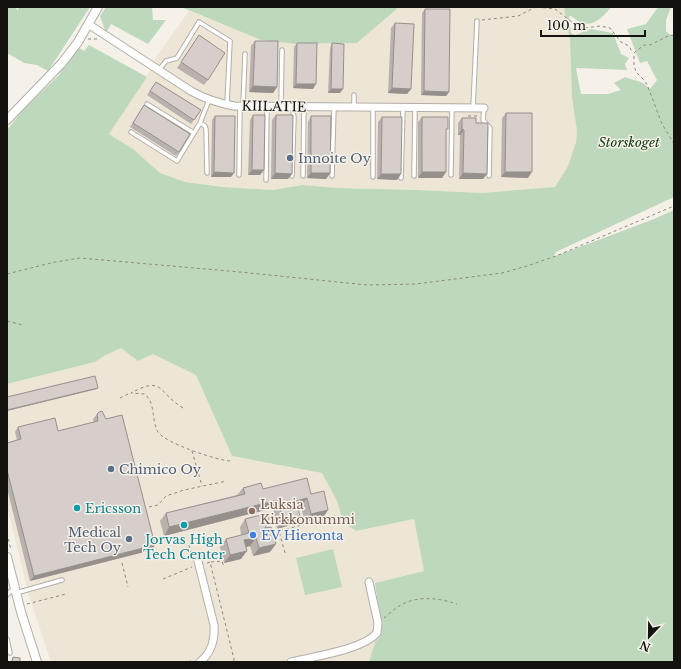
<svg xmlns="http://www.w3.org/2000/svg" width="681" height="669" font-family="'Libre Baskerville',serif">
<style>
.built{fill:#ede5d6}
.green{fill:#bed8bd}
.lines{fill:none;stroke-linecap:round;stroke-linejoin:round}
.service-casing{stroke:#b3afa8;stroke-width:5.5}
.minor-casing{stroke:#b3afa8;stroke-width:9}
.tertiary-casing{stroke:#b3afa8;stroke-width:10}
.path{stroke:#8b8882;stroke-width:1;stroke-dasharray:3 3;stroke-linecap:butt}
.service{stroke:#fff;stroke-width:3.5}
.minor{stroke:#fff;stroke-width:7}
.tertiary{stroke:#fff;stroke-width:8}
.wall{fill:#b8b1ae}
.shaded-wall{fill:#96908d}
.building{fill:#d6ceca;stroke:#96908d}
.service-dot{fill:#5c6f8a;stroke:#f5f1e9;stroke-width:1.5}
.culture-dot{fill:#0f9aa8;stroke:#f5f1e9;stroke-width:1.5}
.education-dot{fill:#8d6e63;stroke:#f5f1e9;stroke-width:1.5}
.shop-dot{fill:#3f7fe0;stroke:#f5f1e9;stroke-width:1.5}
.labels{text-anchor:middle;stroke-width:3;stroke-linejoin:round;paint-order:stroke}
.street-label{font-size:13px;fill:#13120f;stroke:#f5f1e9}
.park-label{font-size:13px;font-style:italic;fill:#0d3a11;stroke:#f5f1e9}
.service-label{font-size:13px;fill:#4e5e75;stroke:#f5f1e9;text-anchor:start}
.education-label{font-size:13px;fill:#785e54;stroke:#f5f1e9;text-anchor:start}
.culture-label{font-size:13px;fill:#0d838f;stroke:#f5f1e9;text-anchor:start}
.shop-label{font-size:13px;fill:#366cbe;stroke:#f5f1e9;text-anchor:start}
</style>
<rect width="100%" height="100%" fill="#f5f1e9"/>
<path class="built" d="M399 7H555L564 8 570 40 572 98 577 131 576 142 568 166 555 187 482 193 417 190 337 188 302 185 273 190 223 187 185 182 160 173 133 149 109 134 147 77 154 60 189 11 261 40 296 44 357 43Z
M121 348 138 361 153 354 196 375 232 456 322 473 337 501 343 522 356 531 414 519 424 571 375 583 382 630 380 637 375 642 369 662H350L341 660 322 662H51L29 596 7 506V384L95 362 104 356Z"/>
<path class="green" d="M7 7H15L18 11V7H90L48 71 37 65 24 63 7 53Z
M106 7H152L153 20H166L148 44 111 24 106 33 100 16Z
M181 7H399L357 43 296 44 261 40Z
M555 7H611C604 16 594 27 582 23 578 22 574 18 571 16H569L571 33 575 35 591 29 613 33 621 54 629 58 625 64 627 70 576 68 581 94H608L621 90 614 83 625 77 643 83 650 89 657 80 647 61 640 63 627 29 646 24 658 7H671L666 20V31L668 33 674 36V197L556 252 553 257 654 219 674 210V662H369L375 642 380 637 382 630 375 583 424 571 414 519 356 531 343 522 337 501 322 473 232 456 196 375 153 354 138 361 121 348 104 356 95 362 7 384V130L23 110 58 76 78 47 84 51 89 45 147 77 109 134 133 149 160 173 185 182 223 187 273 190 302 185 337 188 417 190 482 193 555 187 568 166 576 142 577 131 572 98 570 40 564 8Z
M333 549 342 587 305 595 296 558Z"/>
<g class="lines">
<defs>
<path id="service" d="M159 70 166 61 177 58 199 22 230 41 227 104
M147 104 194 133
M243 106 245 54
M281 106 282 50
M354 107V95
M373 107V177
M473 108 477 21
M484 108 483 120 490 128 489 176
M200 123 205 126 206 129 207 173
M131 132 177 161 200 123 209 100
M239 175 240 106
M451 175 452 108
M292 176 294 117 292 107
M303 176 304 107
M332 176 334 107
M414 176 415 108
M401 178 403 108
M266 180 267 106
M16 593 62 580
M7 595 14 588
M7 639 10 653"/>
<path id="minor" d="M88 24 191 91C205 99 218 103 234 106L484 108
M197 557 214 625C215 640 212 652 200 662
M291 662C315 656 362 650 377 633L378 623 369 582"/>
<path id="tertiary" d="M7 120 62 63 78 42 98 7
M7 557 21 612 37 662"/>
</defs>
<use href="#service" class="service-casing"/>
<use href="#minor" class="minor-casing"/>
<use href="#tertiary" class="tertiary-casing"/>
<path class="path" d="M537 7 555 9 576 25 585 28 600 26 610 28 621 42 629 46 633 53
M482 20 518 16 536 7
M674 35 668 36 650 45H644L634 53V65L636 72 645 81 648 87 662 124 673 142 674 145
M88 39H97
M468 116H477
M7 274 55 262 80 258 240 272 367 285 416 284 502 273 527 266 556 256 674 206
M7 321 23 325
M120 398 130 393
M183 408C158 393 164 375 131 393L145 394C156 404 151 420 158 432 165 443 216 460 230 461
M192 451 202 486
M149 507 158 505 166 496 184 490 227 481
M7 533 11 550
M189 545 191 553
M285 553 279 531 336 516
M211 562 222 561 224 567
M122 563 128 587
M207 563 210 562 234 659V662
M163 579 192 567
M27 604 66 594
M384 618C389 614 394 609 399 606 417 595 439 598 457 604
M188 662 193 660"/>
<use href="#service" class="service"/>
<use href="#minor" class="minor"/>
<use href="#tertiary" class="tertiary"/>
</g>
<path class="wall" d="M425 9 449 92 446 96 421 95 422 13Z
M395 23 411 89 407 94 388 93 391 28Z
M195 41 208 80 204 85 177 68Z
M255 41 277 87 273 93 249 92 251 46Z
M297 43 313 89 293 88 294 47Z
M332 43 340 93H328L330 48Z
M156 82 201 110 191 124 147 95Z
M144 105 179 152 176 156 130 127Z
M506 113 528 178 501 177 502 118Z
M253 115 260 175H248L250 120Z
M276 115 292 174 288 179H271L272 120Z
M215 116 231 177H211L212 120Z
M311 116 330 173 326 179 307 178 308 122Z
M382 117 397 180 377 179 378 122Z
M422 117 446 132V172L442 178H418V122Z
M462 118 476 123 483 179H459L460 135H458V123Z
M99 412 152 550 30 581 7 488V443L17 440 15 432 18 427 58 431 94 422 93 419Z
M243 488 311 494 323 518 305 522 301 507 297 508 300 516 294 524 277 529 273 508 164 536 160 521 166 513 237 495Z
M245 519 265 528 270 552 253 556 250 546 246 547 241 559 224 563 220 547 226 539 241 535 240 527Z"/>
<path class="shaded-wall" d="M296 84H316L313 89 293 88Z
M253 86 277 87 273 93 249 92Z
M392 88 411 89 407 94 388 93Z
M331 89H343L340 93H328Z
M424 91 449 92 446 96 421 95Z
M462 129 464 130 460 135H458Z
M252 170H264L260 175H248Z
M214 172 234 173 231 177H211Z
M422 172H446L442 178H418Z
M505 172H532L528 178 501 177Z
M275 173 292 174 288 179H271Z
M311 173H330L326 179 307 178Z
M463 173 487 174 483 179H459Z
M381 174H401L397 180 377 179Z
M98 388 97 389 7 411V410Z
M307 498 301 507 290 509 296 501Z
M278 500 273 508 164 536 169 527Z
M328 510 323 518 305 522 311 514Z
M300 516 294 524 277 529 283 520Z
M256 538 250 546 239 549 244 540Z
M276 544 270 552 253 556 259 548Z
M155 545 152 550 30 581 34 576Z
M247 551 241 559 224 563 230 555Z"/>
<path class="building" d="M425 9H450L449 92 424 91Z
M395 23 414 24 411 89 392 88Z
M199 35 225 53 208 80 181 62Z
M255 41H278L277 87 253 86Z
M297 43H317L316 84H296Z
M332 43 344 44 343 89H331Z
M156 82 201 110 194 120 150 91Z
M144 105 190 134 179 152 133 123Z
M506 113H532V172H505Z
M253 115H265L264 170H252Z
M276 115H293L292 174 275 173Z
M215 116H235L234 173 214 172Z
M311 116H331L330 173H311Z
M382 117H402L401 174H381Z
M422 117H448V129H446V172H422Z
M462 118H476V123H488L487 174 463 173 464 130 462 129Z
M95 376 98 388 7 410V397Z
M102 411 106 419 122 415 155 545 34 576 7 470V443L21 439 18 427 55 418 58 431 98 421 97 414 99 412Z
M307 478 311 494 324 491 328 510 311 514 307 498 296 501 300 516 283 520 278 500 169 527 166 513 245 494 243 488 261 483 263 489Z
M269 513V519L265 528 271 527 276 544 259 548 256 538 244 540 247 551 230 555 226 539 249 533 245 519Z
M13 657 20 658V662H12Z"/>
<g class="service-dot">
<circle cx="290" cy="158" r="4"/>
<circle cx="111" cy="469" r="4"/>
<circle cx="129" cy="539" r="4"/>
</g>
<g class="culture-dot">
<circle cx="77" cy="508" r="4"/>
<circle cx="184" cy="525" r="4"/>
</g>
<circle class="education-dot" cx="252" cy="511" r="4"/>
<circle class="shop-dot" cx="253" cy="535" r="4"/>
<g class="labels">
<g class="street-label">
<text transform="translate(274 106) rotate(1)" y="5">KIILATIE</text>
</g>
<g class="park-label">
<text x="629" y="147">Storskoget</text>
</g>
<g class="service-label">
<text x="298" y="163">Innoite Oy</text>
<text x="119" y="474">Chimico Oy</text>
<text x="121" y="537" text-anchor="end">Medical<tspan x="121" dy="15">Tech Oy</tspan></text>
</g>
<g class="education-label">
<text x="260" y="509">Luksia<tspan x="260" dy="15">Kirkkonummi</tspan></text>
</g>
<g class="culture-label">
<text x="85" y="513">Ericsson</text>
<text x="184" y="544" text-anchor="middle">Jorvas High<tspan x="184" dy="15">Tech Center</tspan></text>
</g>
<g class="shop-label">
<text x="261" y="540">EV Hieronta</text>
</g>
</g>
<rect width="681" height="669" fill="none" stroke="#13120f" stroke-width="16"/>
<g transform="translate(649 637) rotate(202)" stroke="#f5f1e9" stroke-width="3" paint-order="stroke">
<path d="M0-3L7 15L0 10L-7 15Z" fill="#13120f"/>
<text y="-6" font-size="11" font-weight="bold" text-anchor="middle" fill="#13120f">N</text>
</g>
<path d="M541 30v6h104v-6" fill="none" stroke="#13120f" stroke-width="2"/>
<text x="547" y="30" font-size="12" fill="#13120f" stroke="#f5f1e9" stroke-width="3" paint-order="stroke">100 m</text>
</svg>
